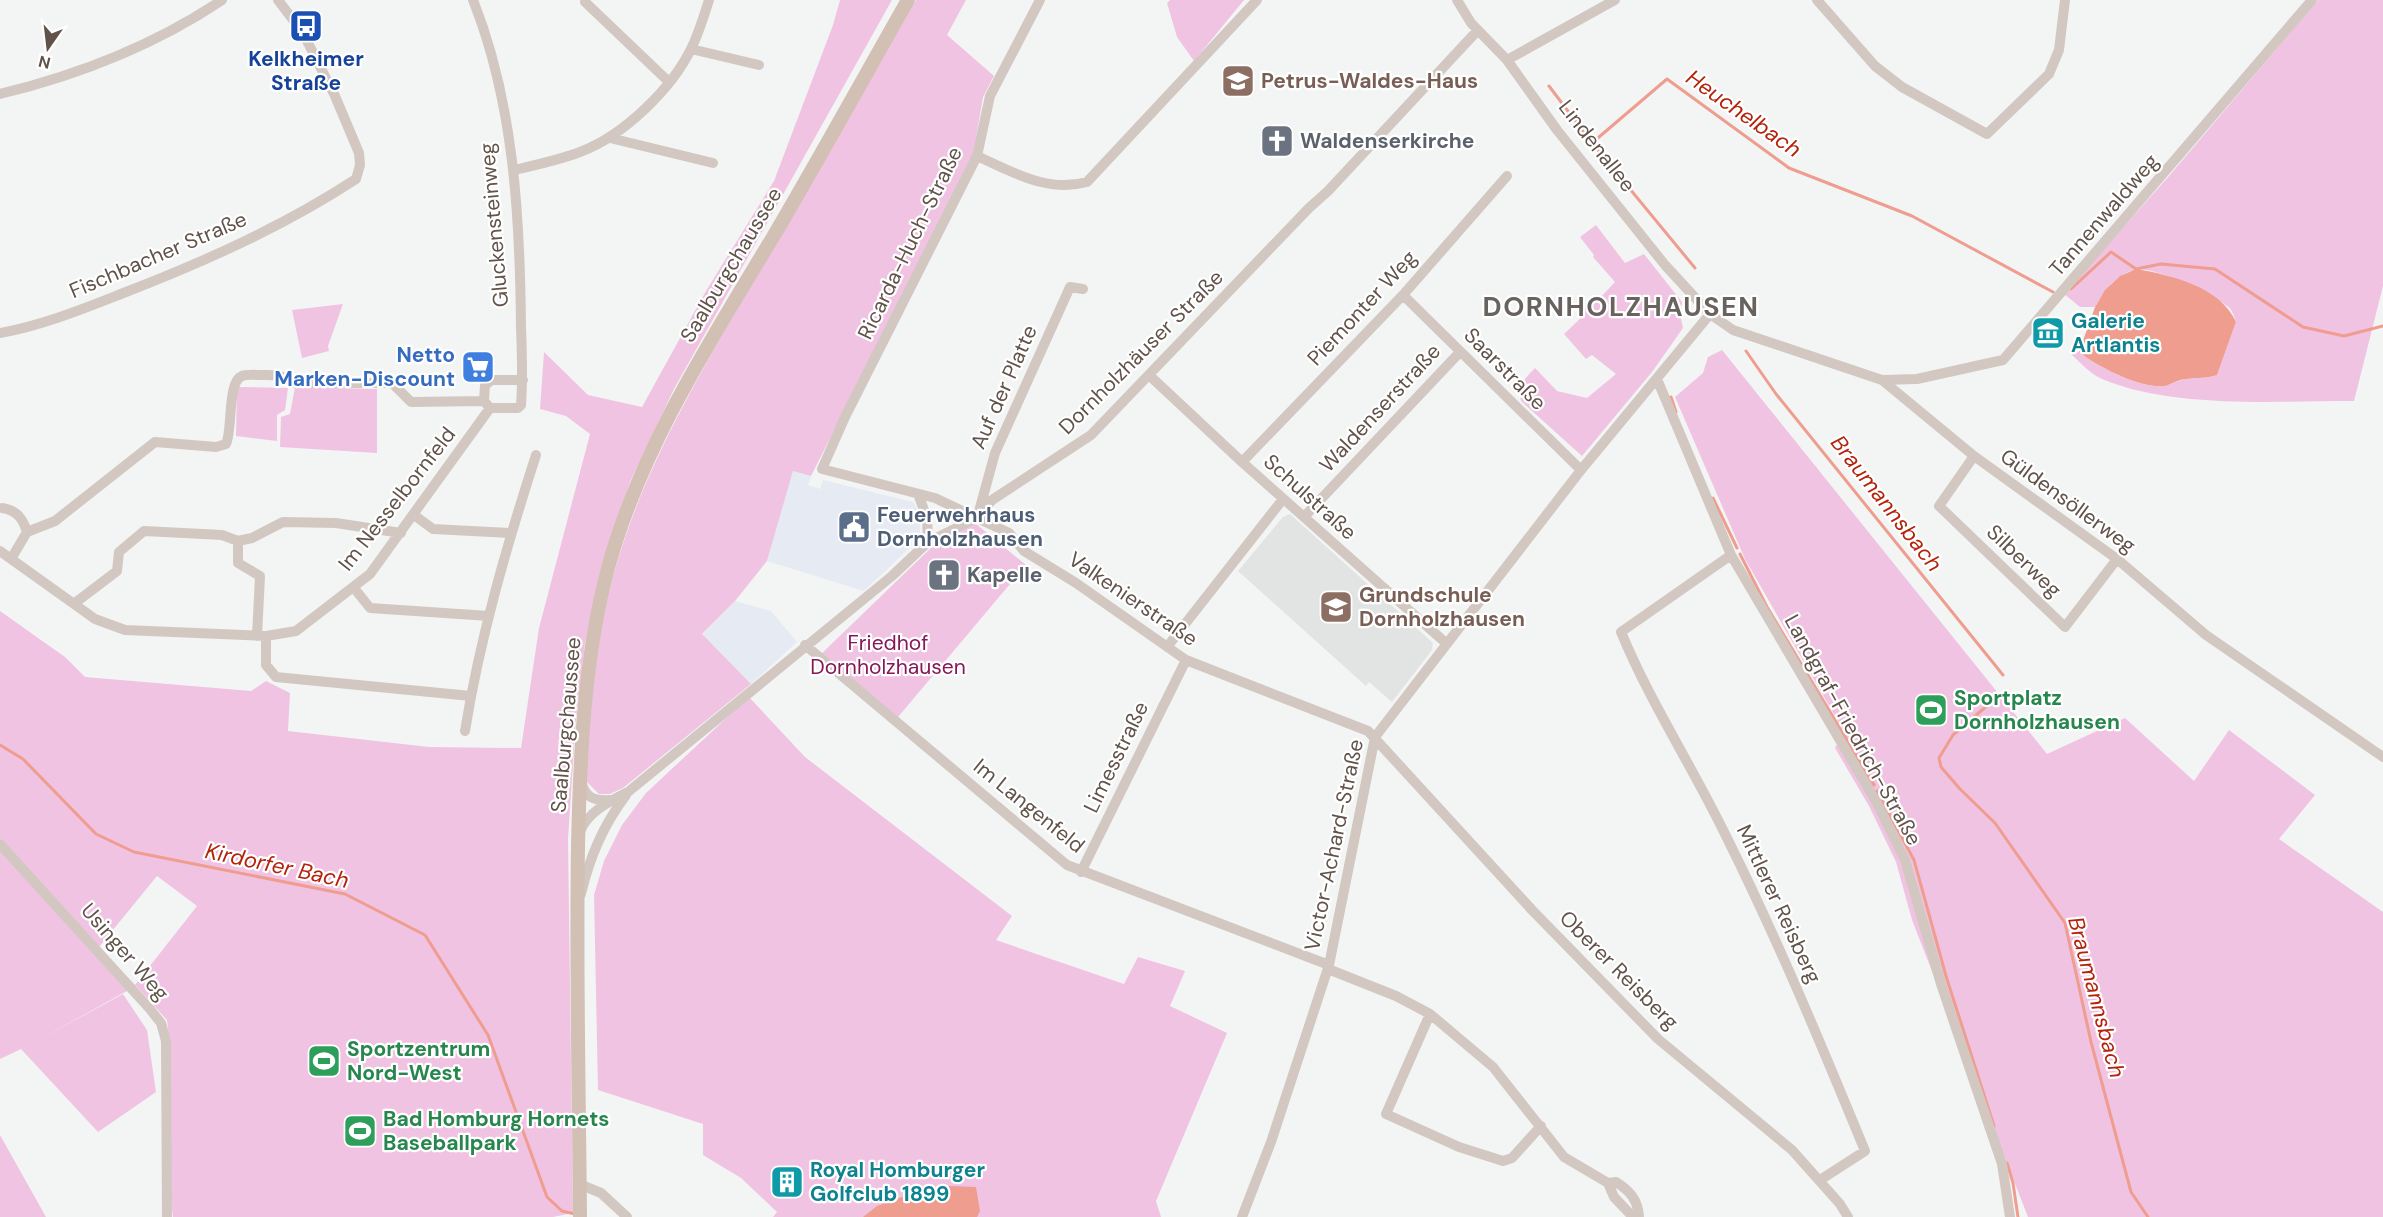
<svg xmlns="http://www.w3.org/2000/svg" width="2383" height="1217" font-family="'DM Sans',sans-serif">
<style>
.commercial{fill:#e6eaf2}
.education{fill:#e2e3e3}
.green{fill:#f1c3e2;fill-rule:evenodd}
.water{fill:#ee9d8f}
.lines{fill:none;stroke-linecap:round;stroke-linejoin:round}
.stream{stroke:#ee9d8f;stroke-width:3}
.minor{stroke:#d2c8c1;stroke-width:10}
.major{stroke:#d1c0b3;stroke-width:14}
.labels{text-anchor:middle;stroke-width:4.5;stroke-linejoin:round;paint-order:stroke}
.transit-label{font-size:21px;font-weight:bold;fill:#164399;stroke:#fff}
.education-label{font-size:21px;font-weight:bold;fill:#785e54;stroke:#fff;text-anchor:start}
.worship-label{font-size:21px;font-weight:bold;fill:#5b616d;stroke:#fff;text-anchor:start}
.street-label{font-size:21px;fill:#61534a;stroke:#fff}
.culture-label{font-size:21px;font-weight:bold;fill:#0d838f;stroke:#fff;text-anchor:start}
.shop-label{font-size:21px;font-weight:bold;fill:#366cbe;stroke:#fff;text-anchor:end}
.service-label{font-size:21px;font-weight:bold;fill:#4e5e75;stroke:#fff;text-anchor:start}
.park-label{font-size:21px;fill:#861756;stroke:#fff}
.leisure-label{font-size:21px;font-weight:bold;fill:#27864d;stroke:#fff;text-anchor:start}
.water-label{font-size:22px;font-style:italic;fill:#b3230a;stroke:#fff}
.district-label{font-size:27px;font-weight:bold;letter-spacing:1.5px;fill:#68635f;stroke:#fff}
</style>
<rect width="100%" height="100%" fill="#f3f5f5"/>
<path class="commercial" d="M793 471 811 476 808 485 820 489 823 480 913 502 920 514V538L864 591 767 561Z
M735 601 771 611 797 642 751 684 702 635Z"/>
<path class="education" d="M1290 514 1433 643 1432 650 1392 702 1369 682 1366 686 1238 571 1283 517Z"/>
<path class="green" d="M840 0H892L674 389 630 482 600 572 585 644 576 719 568 839 573 1213 553 1217H173L169 1181 170 1045 167 1020 136 986 40 1039 123 994 147 1030 156 1092 98 1132 21 1049 0 1059V848L87 934 0 838V611L65 657 85 677 251 691 266 681 290 693 288 731 429 747 521 748 539 628 590 434 566 416 540 409 544 352 588 395 642 407 706 291 774 181 833 25ZM157 876 197 906 135 985 99 947Z
M916 0H966L947 35 994 76 983 97 973 155 811 476 793 471 767 561 735 601 702 634 751 684 623 788 610 794H599L585 780C590 711 596 640 614 573 644 466 702 370 757 275 810 183 863 92 916 0Z
M1170 0H1244L1194 61 1177 37 1167 3Z
M2318 0H2383V286L2354 401C2278 401 2173 409 2102 379 2090 374 2079 361 2070 353L2079 352C2096 366 2141 389 2163 386 2171 385 2178 380 2185 379 2197 377 2205 379 2217 375L2236 322C2234 316 2232 309 2227 306 2212 293 2152 265 2134 270 2115 275 2104 291 2095 307H2080L2064 294 2169 176Z
M1596 225 1625 263 1644 254 1682 302 1680 314 1683 328 1652 372 1582 456 1521 401C1516 385 1525 379 1535 368L1557 391 1587 398 1616 374 1592 355 1586 359 1564 334 1585 314 1581 309 1596 297 1599 299 1615 282 1593 257 1594 255 1580 237Z
M343 304 328 346 329 351 302 358 292 310Z
M1722 350 2047 754 2125 718 2194 781 2229 730 2315 795 2279 839 2383 912V1217H2028L1912 920 1896 862 1869 806 1835 748 1844 732 1745 559 1675 397 1703 373 1708 357Z
M237 387 288 388 285 410 277 415V441L236 436Z
M295 387 377 389V453L280 447 281 417 290 414Z
M976 524 1026 565 893 723 818 657 934 545Z
M749 697 805 757 1012 916 996 940 1124 984 1138 957 1185 971 1170 1006 1227 1033 1156 1201 1161 1217H773L777 1212 741 1178 703 1155V1124L598 1090 594 895 604 861 622 825 646 793Z
M0 1135 46 1217H0Z"/>
<path class="water" d="M2136 269C2171 275 2221 287 2236 322L2217 375C2205 379 2198 377 2186 379 2178 379 2171 385 2164 386 2141 389 2096 366 2079 352L2095 307 2105 290 2120 276Z
M950 1186 976 1187 980 1211 977 1217H863L877 1206 913 1193Z"/>
<g class="lines">
<path class="stream" d="M1549 86 1592 143 1667 79 1789 168 1912 216 2053 292
M1592 143 1695 268
M2071 289 2111 252 2136 269 2161 264 2215 269 2303 327 2344 336 2383 326
M1746 351 1776 394 2003 675
M1671 397 1676 412
M1713 498 1737 548
M1740 554 1767 607 1874 785
M1996 698 1953 735 1939 758 1941 767 1960 789 1995 823 2065 923 2091 1042 2131 1192 2148 1217
M0 745 23 759 96 834 134 852 345 894 425 935 488 1035 547 1197 562 1211 575 1214
M1877 791 1914 860 1946 976 1994 1126
M2007 1163 2013 1183 2018 1217"/>
<path class="minor" d="M473 0C514 103 520 217 521 327 522 353 523 379 521 405L518 408H490L484 401 485 385 492 380H523
M1040 0 990 96 977 156 845 417 822 469 935 498 1009 533 1024 551 1076 583 1186 660 1368 731 1532 910 1658 1039 1792 1150 1840 1204 1848 1217
M1457 0 1471 23 1507 60 1557 130 1665 265 1710 314 1733 330 1882 380 1974 456 2117 559 2206 635 2383 757
M1817 0 1875 66 1902 87 1987 134 2049 74 2059 50 2065 0
M585 2 669 82
M691 49 759 65
M1507 60 1615 0
M0 94C78 75 155 45 222 0
M610 138 713 163
M977 156C1013 172 1047 193 1087 182L1257 0
M514 170C536 165 559 160 580 152 623 136 672 89 692 47 699 32 704 16 709 0
M1403 295 1581 470
M0 333C44 325 85 308 126 292 206 261 284 226 356 179L360 165 359 153 335 96 303 33 278 0
M1150 376 1242 462 1447 644
M1657 379 1731 555 1877 803 1905 860 1941 984 2002 1164 2010 1217
M1882 380 1917 379 2003 360 2312 0
M1974 456 1939 506 2065 627 2117 559
M1242 462 1403 295 1507 176
M918 494 927 518 928 542
M2 508C17 510 23 519 27 532L11 559
M414 515 433 529 511 533
M978 515 995 453 1070 287 1083 289
M1304 517 1460 352
M27 532 55 521 155 442 216 447 226 444C233 429 227 382 242 376 247 374 256 375 261 375 274 375 282 374 292 383H392L411 402 484 401
M238 541V563L260 576 257 636
M0 551 95 619 125 630 266 636 296 631 370 574 490 408
M1731 555 1621 632C1650 702 1692 766 1725 834 1777 938 1821 1044 1865 1151L1820 1180
M354 588 370 608 489 616
M75 603 117 571 119 552 144 531 222 535 238 541 252 538 283 522 336 523 401 533
M266 636V665L276 677 471 696
M805 645 1067 865 1329 965
M1167 647 1283 499
M465 731C480 637 507 545 536 455
M581 781C585 798 594 801 611 800
M580 832C587 812 610 801 628 792L892 576 928 542 977 518 992 500 1091 435 1309 208 1328 191 1478 30
M0 844 149 1008 161 1023 166 1041 167 1217
M1081 872 1186 660
M581 894C590 856 603 826 626 795
M1328 969 1396 996 1430 1014 1493 1067 1564 1157 1608 1183 1616 1182C1630 1191 1638 1200 1639 1217
M1430 1014 1386 1114 1459 1147 1503 1161 1512 1158 1541 1126
M1608 1183 1614 1197 1633 1217
M579 1184 601 1193 627 1217
M1242 1217 1271 1142 1329 965 1375 737 1581 470 1710 314"/>
<path class="major" d="M580 1217C579 1093 576 970 578 846 580 753 584 659 608 568 641 448 709 343 773 237 819 159 863 79 908 0"/>
</g>
<defs>
<symbol id="bus-square" viewBox="-11 -11 22 22"><rect x="-9" y="-9" width="18" height="18" rx="4" fill="#1a4fb4" stroke="#fff"/><path d="M-5-6H5V4H4V6H2V4H-2V6H-4V4H-5ZM-3.5-4V0h7V-4ZM-3.5 1.2v1.5H-2V1.2ZM2 1.2v1.5H3.5V1.2Z" fill="#fff"/></symbol>
<symbol id="school-square" viewBox="-11 -11 22 22"><rect x="-9" y="-9" width="18" height="18" rx="4" fill="#8d6e63" stroke="#fff"/><path d="M0-5L7-2L0 1L-7-2ZM-4 1L0 2.5L4 1V4Q0 6-4 4Z" fill="#fff"/></symbol>
<symbol id="church-square" viewBox="-11 -11 22 22"><rect x="-9" y="-9" width="18" height="18" rx="4" fill="#6b7280" stroke="#fff"/><path d="M-1.2-6h2.4v3.5h3.3v2.4h-3.3V6h-2.4V-.1h-3.3v-2.4h3.3Z" fill="#fff"/></symbol>
<symbol id="museum-square" viewBox="-11 -11 22 22"><rect x="-9" y="-9" width="18" height="18" rx="4" fill="#0f9aa8" stroke="#fff"/><path d="M0-6L6-3V-2H-6V-3ZM-5-1h2V3h-2ZM-1-1h2V3h-2ZM3-1h2V3H3ZM-6 4H6V6H-6Z" fill="#fff"/></symbol>
<symbol id="supermarket-square" viewBox="-11 -11 22 22"><rect x="-9" y="-9" width="18" height="18" rx="4" fill="#3f7fe0" stroke="#fff"/><path d="M-6-5.5h2.5l.6 2H6L4.5 2H-2.5L-4.4-4H-6ZM-1.5 3.2a1.3 1.3 0 1 0 .1 0ZM3 3.2a1.3 1.3 0 1 0 .1 0Z" fill="#fff"/></symbol>
<symbol id="civic-square" viewBox="-11 -11 22 22"><rect x="-9" y="-9" width="18" height="18" rx="4" fill="#5c6f8a" stroke="#fff"/><path d="M-.6-6.5H3V-4.5H.6V-3L4-1V1h2V6H-6V1h2V-1L-.6-3ZM-1.2 2.5V6h2.4V2.5Z" fill="#fff"/></symbol>
<symbol id="stadium-square" viewBox="-11 -11 22 22"><rect x="-9" y="-9" width="18" height="18" rx="4" fill="#2e9e5b" stroke="#fff"/><path d="M0-5a6.5 5 0 1 0 0 10a6.5 5 0 1 0 0-10ZM-3.5-1.8h7v3.6h-7Z" fill="#fff"/></symbol>
<symbol id="building-square" viewBox="-11 -11 22 22"><rect x="-9" y="-9" width="18" height="18" rx="4" fill="#0f9aa8" stroke="#fff"/><path d="M-4-6H4V6H1V3H-1V6H-4ZM-2.5-4.3h1.7v1.8h-1.7ZM.8-4.3h1.7v1.8H.8ZM-2.5-1h1.7V.8h-1.7ZM.8-1h1.7V.8H.8Z" fill="#fff"/></symbol>
</defs>
<g fill-rule="evenodd">
<use href="#bus-square" x="287" y="7" width="38" height="38"/>
<use href="#school-square" x="1219" y="62" width="38" height="38"/>
<use href="#church-square" x="1258" y="122" width="38" height="38"/>
<use href="#museum-square" x="2029" y="314" width="38" height="38"/>
<use href="#supermarket-square" x="459" y="348" width="38" height="38"/>
<use href="#civic-square" x="835" y="508" width="38" height="38"/>
<use href="#church-square" x="925" y="556" width="38" height="38"/>
<use href="#school-square" x="1317" y="588" width="38" height="38"/>
<use href="#stadium-square" x="1912" y="691" width="38" height="38"/>
<use href="#stadium-square" x="305" y="1042" width="38" height="38"/>
<use href="#stadium-square" x="341" y="1112" width="38" height="38"/>
<use href="#building-square" x="768" y="1163" width="38" height="38"/>
</g>
<g class="labels">
<g class="transit-label">
<text x="306" y="66">Kelkheimer<tspan x="306" dy="24">Straße</tspan></text>
</g>
<g class="education-label">
<text x="1261" y="88">Petrus-Waldes-Haus</text>
<text x="1359" y="602">Grundschule<tspan x="1359" dy="24">Dornholzhausen</tspan></text>
</g>
<g class="worship-label">
<text x="1300" y="148">Waldenserkirche</text>
<text x="967" y="582">Kapelle</text>
</g>
<g class="street-label">
<text transform="translate(1597 146) rotate(52)" y="7">Lindenallee</text>
<text transform="translate(2104 215) rotate(-49)" y="7">Tannenwaldweg</text>
<text transform="translate(494 225) rotate(-95)" y="7">Gluckensteinweg</text>
<text transform="translate(910 243) rotate(-64)" y="7">Ricarda-Huch-Straße</text>
<text transform="translate(158 255) rotate(-23)" y="7">Fischbacher Straße</text>
<text transform="translate(731 265) rotate(-59)" y="7">Saalburgchaussee</text>
<text transform="translate(1362 308) rotate(-47)" y="7">Piemonter Weg</text>
<text transform="translate(1141 352) rotate(-45)" y="7">Dornholzhäuser Straße</text>
<text transform="translate(1505 369) rotate(45)" y="7">Saarstraße</text>
<text transform="translate(1004 387) rotate(-66)" y="7">Auf der Platte</text>
<text transform="translate(1380 408) rotate(-47)" y="7">Waldenserstraße</text>
<text transform="translate(1310 497) rotate(42)" y="7">Schulstraße</text>
<text transform="translate(397 499) rotate(-52)" y="7">Im Nesselbornfeld</text>
<text transform="translate(2068 501) rotate(36)" y="7">Güldensöllerweg</text>
<text transform="translate(2024 561) rotate(44)" y="7">Silberweg</text>
<text transform="translate(1133 599) rotate(34)" y="7">Valkenierstraße</text>
<text transform="translate(566 725) rotate(-85)" y="7">Saalburgchaussee</text>
<text transform="translate(1853 730) rotate(61)" y="7">Landgraf-Friedrich-Straße</text>
<text transform="translate(1116 757) rotate(-64)" y="7">Limesstraße</text>
<text transform="translate(1029 806) rotate(39)" y="7">Im Langenfeld</text>
<text transform="translate(1334 845) rotate(-78)" y="7">Victor-Achard-Straße</text>
<text transform="translate(1779 904) rotate(65)" y="7">Mittlerer Reisberg</text>
<text transform="translate(125 952) rotate(49)" y="7">Usinger Weg</text>
<text transform="translate(1619 970) rotate(45)" y="7">Oberer Reisberg</text>
</g>
<g class="culture-label">
<text x="2071" y="328">Galerie<tspan x="2071" dy="24">Artlantis</tspan></text>
<text x="810" y="1177">Royal Homburger<tspan x="810" dy="24">Golfclub 1899</tspan></text>
</g>
<g class="shop-label">
<text x="455" y="362">Netto<tspan x="455" dy="24">Marken-Discount</tspan></text>
</g>
<g class="service-label">
<text x="877" y="522">Feuerwehrhaus<tspan x="877" dy="24">Dornholzhausen</tspan></text>
</g>
<g class="park-label">
<text x="888" y="650">Friedhof<tspan x="888" dy="24">Dornholzhausen</tspan></text>
</g>
<g class="leisure-label">
<text x="1954" y="705">Sportplatz<tspan x="1954" dy="24">Dornholzhausen</tspan></text>
<text x="347" y="1056">Sportzentrum<tspan x="347" dy="24">Nord-West</tspan></text>
<text x="383" y="1126">Bad Homburg Hornets<tspan x="383" dy="24">Baseballpark</tspan></text>
</g>
<g class="water-label">
<text transform="translate(1744 113) rotate(35)" y="8">Heuchelbach</text>
<text transform="translate(1887 503) rotate(52)" y="8">Braumannsbach</text>
<text transform="translate(277 865) rotate(12)" y="8">Kirdorfer Bach</text>
<text transform="translate(2097 997) rotate(75)" y="8">Braumannsbach</text>
</g>
<g class="district-label">
<text x="1621" y="316">DORNHOLZHAUSEN</text>
</g>
</g>
<g transform="translate(48 48) rotate(194)" stroke="#ffffff" stroke-width="4.5" paint-order="stroke">
<path d="M0-4.5L10 22L0 15L-10 22Z" fill="#61534a"/>
<text y="-9" font-size="16" font-weight="bold" text-anchor="middle" fill="#61534a">N</text>
</g>
</svg>
